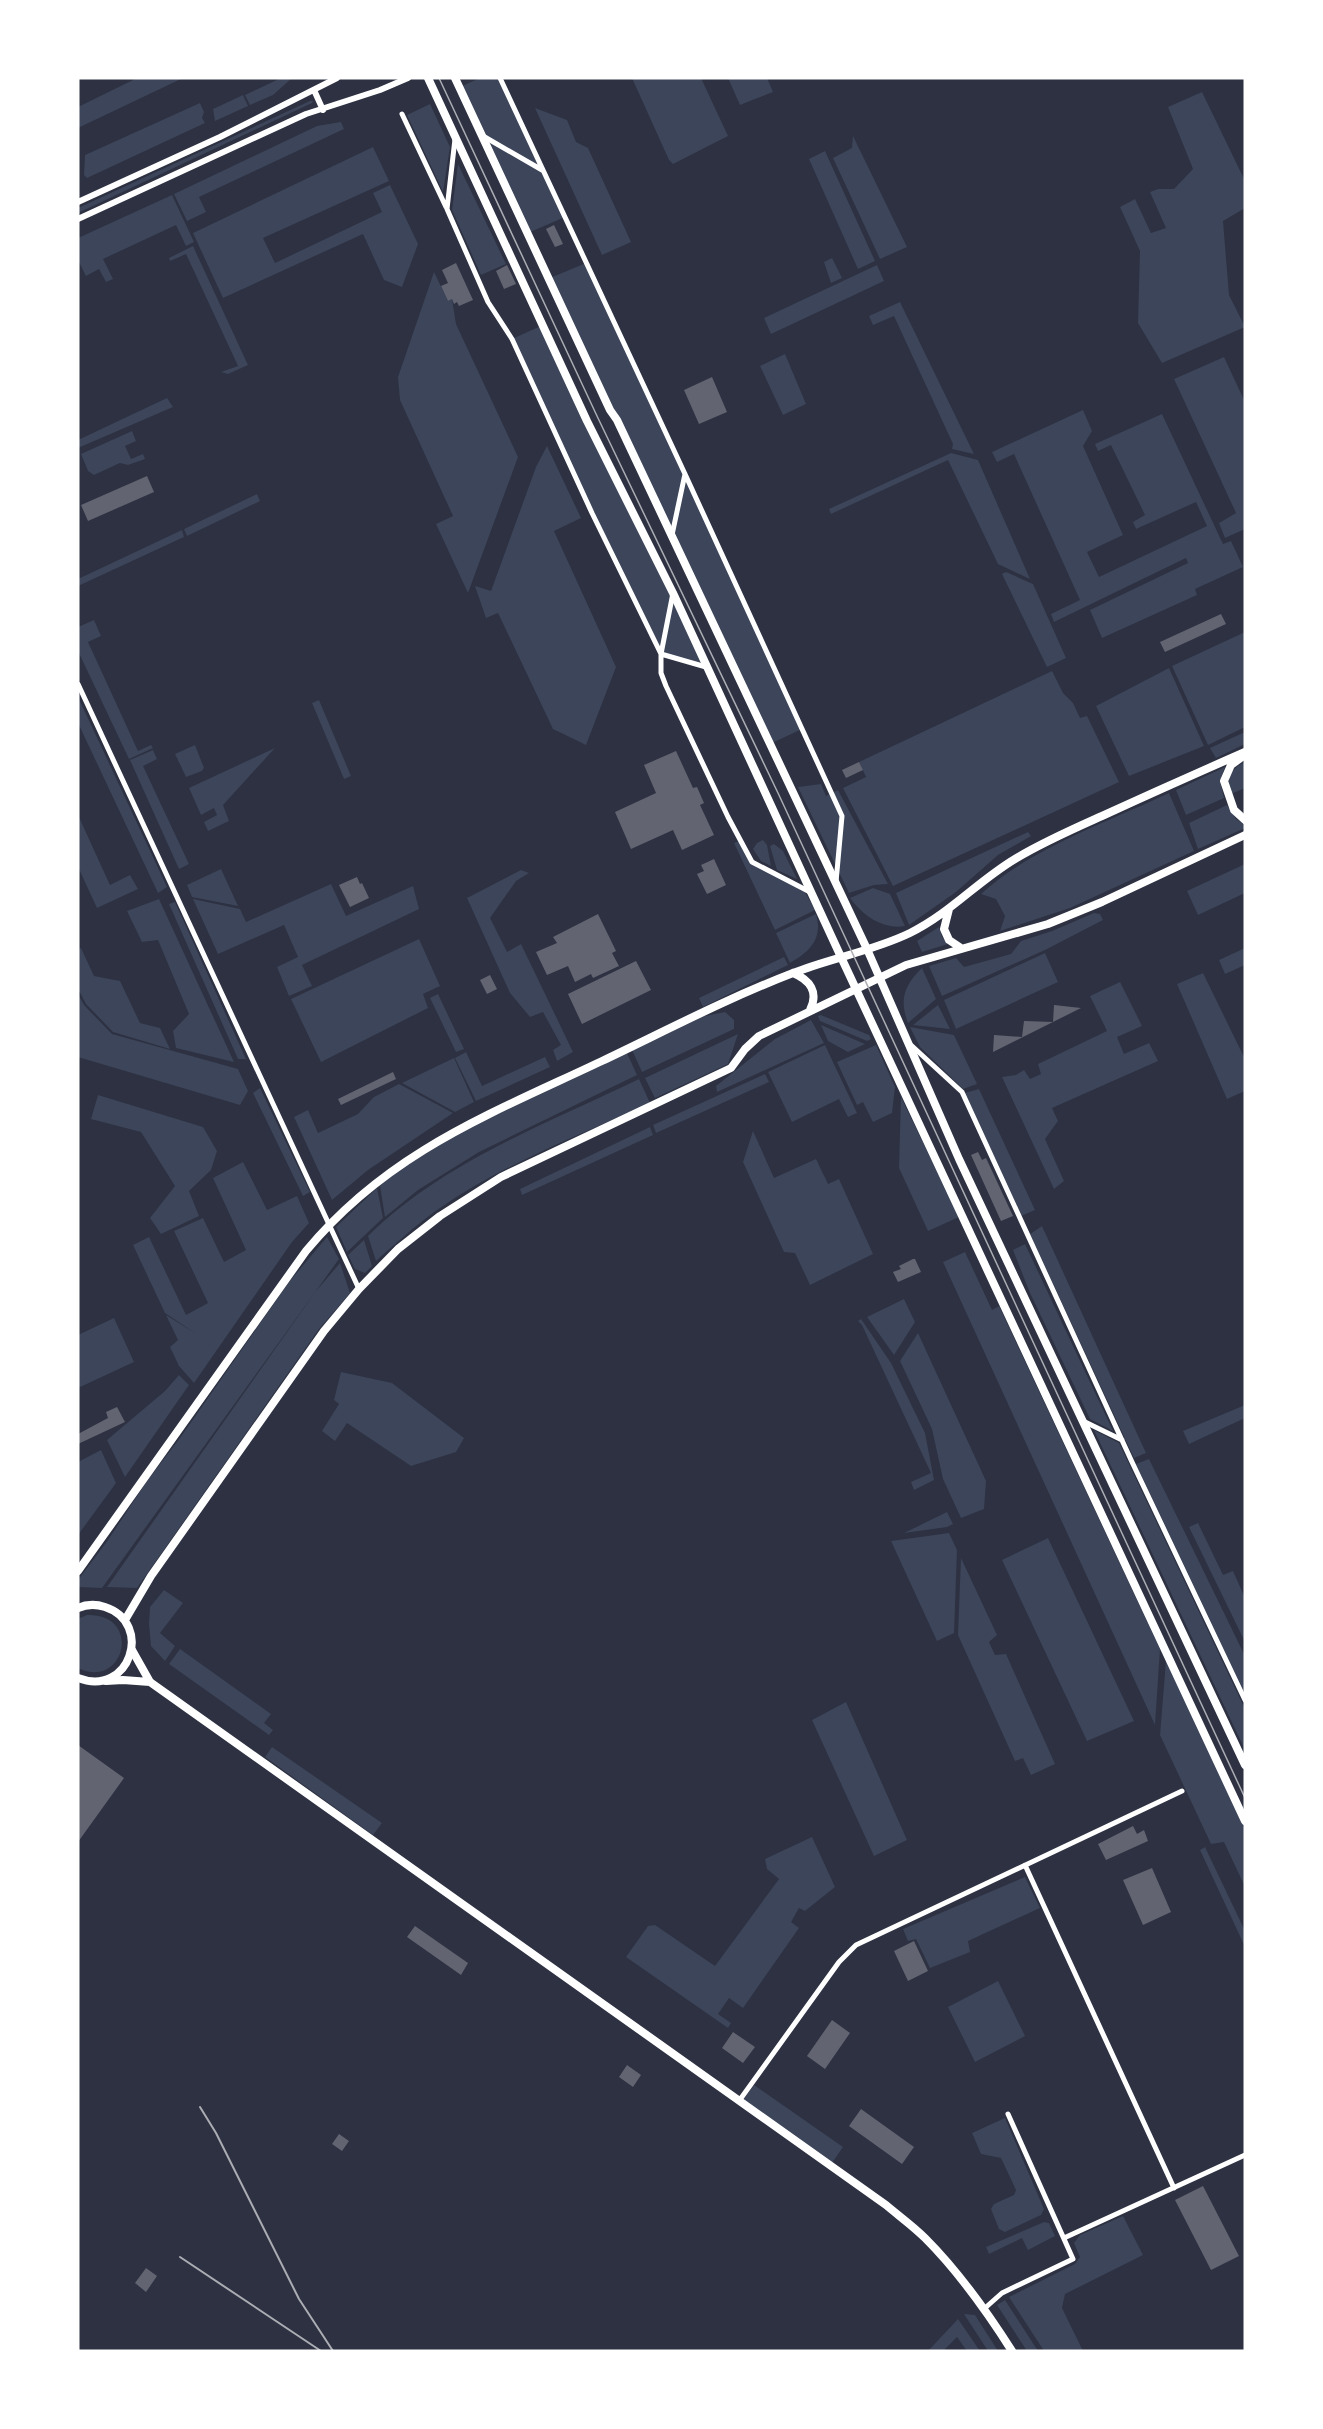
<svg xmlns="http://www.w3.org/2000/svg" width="1323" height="2429" font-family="Overpass,sans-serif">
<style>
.green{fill:#3c4559}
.building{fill:#626471}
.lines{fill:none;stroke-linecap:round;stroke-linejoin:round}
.minor{stroke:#fff;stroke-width:5}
.tertiary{stroke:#fff;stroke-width:6}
.secondary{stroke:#fff;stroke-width:8}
.primary{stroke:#fff;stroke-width:8}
.tram{stroke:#abadb3;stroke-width:1.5}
.rail{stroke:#abadb3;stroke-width:2}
</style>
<rect width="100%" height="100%" fill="#2d3142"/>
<path class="green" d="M137 78H183L78 128V107Z
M281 78H292L273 95 250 105 245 95Z
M480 78H500L565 217 528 233 460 87Z
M632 78H701L728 136 673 164 669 160Z
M728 78H767L773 92 740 105Z
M1202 92 1245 181V208L1223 221 1229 295 1245 327 1162 363 1138 323 1140 251 1120 207 1135 199 1151 233 1166 228 1150 192 1158 189H1174L1193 169 1168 107Z
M243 95 248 106 215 121 213 109Z
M310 101H313L312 103 78 213V208Z
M200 103 204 112 202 118 205 123 87 178 84 175 85 155Z
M430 104 450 147 443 192 407 115Z
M535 108 567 120 576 142 588 148 631 242 602 255Z
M341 122 344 129 199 197 206 212 187 221 174 194 317 126Z
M853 136 907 247 880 259 833 158 852 148Z
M373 147 389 181 263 238 275 263 382 212 373 193 390 185 418 244 402 287 384 280 363 234 223 298 193 233Z
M825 151 875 261 858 269 809 159Z
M458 164 506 264 481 275 452 210Z
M172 195 194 242 186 246 176 225 103 259 113 279 106 282 99 269 86 276 78 260V238Z
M193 246 248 365 228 374 221 372 238 366 186 254 170 261 169 258Z
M832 258 842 278 831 283 824 262Z
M586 263 802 729 770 744 550 278Z
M877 265 884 281 771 334 764 318Z
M434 272 448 301 452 299 456 324 518 457 468 593 436 524 453 516 400 400 398 377Z
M900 302 974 454 952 449 953 444 894 316 873 325 869 316Z
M543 325 706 667 661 654 512 339Z
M785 354 806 404 783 415 760 366Z
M1224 357 1245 402V529L1225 538 1219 523 1236 513 1174 379Z
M167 398 173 407 78 448V440Z
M1083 410 1092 431 1083 446 1123 535 1087 552 1099 577 1207 526 1196 502 1136 529 1133 522 1145 515 1111 445 1098 451 1095 444 1162 414 1223 544 1231 541 1243 567 1195 589 1197 595 1102 638 1090 610 1188 563 1186 558 1054 622 1051 614 1080 600 1014 454 997 462 992 452Z
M132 431 136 441 125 446 131 459 143 454 145 459 128 465 120 463 94 475 88 471 81 454Z
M547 446 581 518 554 531 616 667 586 745 553 729 498 613 486 618 475 586 491 591 536 467Z
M951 453 978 460 1030 579 998 564 948 460 831 514 829 509Z
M257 494 260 501 187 536 184 529Z
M182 530 184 537 78 586V579Z
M1006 572 1033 584 1066 658 1047 667 1002 574Z
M94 620 101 636 88 642 138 751 151 745 153 748 129 759 78 651V627Z
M1245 632V727L1208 745 1172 666Z
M1169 668 1204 746 1129 776 1096 706Z
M1052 671 1063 693 1073 703 1080 718 1087 716 1119 782 893 886 843 788 866 777 859 762Z
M78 697 167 887 158 893 78 723Z
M319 700 351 776 344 779 312 703Z
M1245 732V744L1216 758 1210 748Z
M195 745 204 768 202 771 186 777 175 754Z
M275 748 223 805 229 821 208 831 204 822 217 815 214 808 201 815 189 788Z
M153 750 157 759 143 766 189 864 179 869 130 760Z
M1245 762V788L1231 794C1225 779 1230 769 1245 762Z
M1225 767 1220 781 1224 798 1186 815 1176 790Z
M821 784 826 796 838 790 888 884 874 885 849 893 798 787Z
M1169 793 1194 851 1070 908 1000 931 1005 916 996 899 981 894C1029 849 1110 821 1169 793Z
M1227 805 1236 819 1245 825V828L1198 849 1189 823Z
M78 815 110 885 130 875 138 889 97 908 78 867Z
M1028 832 1031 836 998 855 956 892 909 925 896 893Z
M763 840 767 845 771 866 761 861 753 849 757 843Z
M740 841 752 862 805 892 815 910 775 930 734 843Z
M774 844 783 851 797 879 777 870 770 846Z
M1245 864V893L1198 915 1187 891Z
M221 869 238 906 192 897 187 885Z
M521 870 529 873 516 881 490 918 507 952 521 944 573 1052 557 1061 553 1050 561 1045 543 1012 530 1017 510 993 467 898Z
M331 884 346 916 413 886 419 909 302 965 312 986 289 996 277 967 298 957 284 925 218 954 193 899 240 909 246 922Z
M873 888 890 894 905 926C883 930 862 915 850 898Z
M159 899 234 1062 176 1048 173 1031 189 1014 158 940 142 942 127 911Z
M175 902 246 1059H238L169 904Z
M1094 913 1100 914 1103 920 1045 950 942 996 929 966 956 958 964 967 1011 954 1021 941 1052 931Z
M816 914C823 938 811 951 790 963L776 933Z
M939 927 942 937 948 944 922 952 917 941Z
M419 939 440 986 423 994 428 1008 321 1062 291 999Z
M81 948 94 976 120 981 140 1023 160 1028 170 1049 113 1032 86 1004 78 989V950Z
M1245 948V965L1225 974 1219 960Z
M1045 953 1058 982 956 1029 944 1000Z
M784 957 788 965 703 1007 699 998Z
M922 968 936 999 908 1023C899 1000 904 985 922 968Z
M1203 973 1245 1059V1091L1227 1099 1177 984Z
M1120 982 1142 1026 1117 1037 1124 1054 1149 1043 1158 1061 1052 1108 1058 1121 1045 1139 1064 1181 1054 1189 1002 1077 1016 1075 1024 1070 1030 1079 1041 1074 1038 1064 1107 1031 1090 996Z
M78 994 84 1005 112 1034 238 1069 248 1091 240 1105 78 1057Z
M438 994 464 1049 456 1052 430 998Z
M938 1005 950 1029 913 1025Z
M725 1012 734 1020V1029L642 1072 632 1050 705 1016Z
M821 1015 869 1035 871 1039 867 1041 820 1021 818 1016Z
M811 1020 824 1043 717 1092 716 1086 775 1039Z
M821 1025 865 1044 848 1052 828 1041Z
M910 1027 954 1035 977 1084 963 1089 920 1047Z
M738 1034 728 1064 655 1098 645 1078Z
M825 1045 857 1113 848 1117 839 1099 792 1122 768 1072Z
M876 1045 895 1087 892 1113 873 1122 863 1102 857 1105 837 1062Z
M466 1052 482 1086 545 1057 550 1067 476 1101 455 1058Z
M627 1053 637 1075 479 1152 418 1190 385 1217 380 1186C445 1129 548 1090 627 1053Z
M454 1058 474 1102 455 1112 402 1083Z
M765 1074 769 1082 656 1133 653 1125Z
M639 1079 650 1103C574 1138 492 1168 425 1219 408 1232 392 1247 376 1261L368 1236C443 1162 546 1124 639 1079Z
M399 1084 453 1113 368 1170 332 1200 294 1117 308 1110 318 1133 358 1114 374 1097Z
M260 1088 310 1192 303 1196 253 1093Z
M979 1089 1035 1210 1021 1216 965 1093Z
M98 1095 203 1127 217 1151 211 1170 189 1191 199 1216 161 1234 150 1218 175 1186 141 1132 91 1119Z
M901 1097 959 1217 928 1231 899 1168Z
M650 1127 653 1135 522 1195 520 1189Z
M753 1131 774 1178 816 1159 828 1184 839 1179 873 1254 810 1285 795 1253 784 1252 743 1162Z
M243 1162 267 1210 297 1196 309 1223 292 1242 194 1383 179 1366 170 1347 178 1340 166 1315 195 1333 165 1313 133 1245 149 1237 186 1315 208 1303 174 1231 203 1218 224 1262 246 1250 213 1178Z
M377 1188 383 1218 347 1252 336 1227Z
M1042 1226 1146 1453 1134 1458 1030 1234Z
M327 1237 339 1259 102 1588 78 1587V1580L108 1540 147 1481 180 1438 289 1282Z
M364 1240 372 1266 365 1273 355 1269 348 1255Z
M1025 1244 1113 1431 1090 1419 1030 1293 1013 1250Z
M965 1252 992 1310 999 1306 1160 1649 1155 1725 943 1262Z
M340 1263 350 1293 319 1329 137 1588 107 1587 316 1291Z
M904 1299 915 1322 894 1355 867 1317Z
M114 1318 134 1362 78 1388V1335Z
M861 1319 891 1363 925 1433 934 1480 914 1490 911 1482 931 1473 862 1325 858 1321Z
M918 1333 986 1481 984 1509 961 1518 943 1479 932 1429 900 1361Z
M341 1372 392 1383 464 1438 456 1452 411 1466 347 1423 335 1441 322 1431 339 1404 334 1400Z
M179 1375 189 1385 125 1477 107 1440 165 1391Z
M1245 1405V1418L1189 1444 1183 1431Z
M1094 1430 1119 1443 1245 1709V1750Z
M101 1450 116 1483 78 1535V1462Z
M1149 1459 1245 1656V1694L1136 1464Z
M947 1512 953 1524 947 1527 904 1533Z
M1198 1523 1223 1575 1233 1571 1245 1598V1642L1189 1527Z
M949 1533 957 1550 954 1633 937 1641 891 1541Z
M1048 1538 1134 1721 1087 1741 1002 1560Z
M961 1558 997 1635 989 1642 995 1655 1006 1654 1055 1764 1031 1775 1023 1758 1015 1761 958 1635Z
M164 1590 183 1603 160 1633 175 1646 165 1661 151 1646 149 1624 150 1607Z
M87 1615C143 1613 125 1691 78 1668V1619Z
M180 1649 271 1714 264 1723 273 1730 269 1735 169 1664Z
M1166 1660 1245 1829V1887L1224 1842 1211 1844 1160 1735Z
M846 1702 907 1840 874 1856 812 1720Z
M272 1747 382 1823 373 1835 265 1757Z
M812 1837 835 1887 805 1911 799 1908 791 1922 799 1928 743 2008 729 1998 718 2014 731 2023 728 2028 626 1957 648 1926 655 1925 715 1966 779 1879 767 1869 765 1859Z
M1205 1847 1245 1931V1947L1200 1850Z
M1025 1877 1040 1908 968 1941 970 1952 930 1968 916 1939 908 1941 903 1929Z
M998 1981 1025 2036 975 2062 948 2007Z
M754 2085 843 2147 832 2163 743 2100Z
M1005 2118 1044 2209 1041 2215 1005 2232 999 2229 991 2209 994 2204 1014 2195 1016 2190 1001 2158 981 2154 972 2133Z
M1123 2216 1143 2255 1065 2294 1062 2308 1083 2351H1044L1009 2297 1075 2264 1080 2257 1074 2243 1080 2235Z
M1044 2222 1049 2223 1055 2236 1028 2250 1022 2238 989 2254 986 2247Z
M1005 2300 1038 2351H1027L997 2305Z
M964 2314 975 2315 998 2351H988Z
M958 2319 980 2351H967L957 2337 943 2351H928Z"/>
<path class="building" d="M554 225 563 244 555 247 546 229Z
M456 263 473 300 459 306 457 302 454 304 452 299 448 301 441 286 448 283 442 270Z
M507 265 516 284 504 289 496 271Z
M712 377 727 412 699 424 684 390Z
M147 476 154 492 88 521 81 505Z
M1221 614 1226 624 1165 652 1160 642Z
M676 751 693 788 697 787 704 803 700 805 714 835 682 850 673 830 631 849 615 812 656 793 644 765Z
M859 762 863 770 846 778 842 770Z
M714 859 726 885 707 894 697 874 704 871 701 865Z
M357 877 360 884 362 883 369 898 350 907 339 885Z
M598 914 616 951 612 953 619 966 593 978 591 974 575 982 568 966 547 975 536 952 557 943 553 937Z
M636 961 651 990 582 1024 568 994Z
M490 975 497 989 487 994 480 980Z
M1054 1005 1081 1008 1053 1022Z
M1024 1021 1053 1022 993 1052 994 1035 1022 1037Z
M393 1072 396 1079 341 1105 338 1099Z
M978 1152 982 1160 986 1158 1013 1216 1001 1221 971 1155Z
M913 1259H915L921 1272 898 1282 893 1272 901 1269 899 1266Z
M117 1407 125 1422 78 1444V1434L108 1418 106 1412Z
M78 1745 124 1778 78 1842Z
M1133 1826 1137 1834 1144 1830 1148 1841 1106 1860 1098 1844Z
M1152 1868 1171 1912 1143 1925 1123 1880Z
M415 1926 468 1963 461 1975 407 1937Z
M914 1941 928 1971 908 1981 894 1951Z
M832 2020 850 2033 825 2069 807 2056Z
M733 2032 755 2047 743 2063 722 2048Z
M627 2065 641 2075 633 2087 619 2077Z
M861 2109 914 2147 902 2164 849 2126Z
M339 2134 349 2141 342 2151 332 2144Z
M1203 2186 1239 2256 1211 2270 1175 2200Z
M146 2268 157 2276 146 2292 135 2283Z"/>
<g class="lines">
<path class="minor" d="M500 78 685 474 842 816 836 882
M402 114 446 207
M483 136 542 170
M455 139 447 209 488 302 512 339 592 513 661 654V673L666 686 728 817 752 862 810 892
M672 535 685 474
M673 593 661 654 706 667
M78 684 359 1289
M912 1046 962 1092 1132 1462 1245 1700
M1083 1421 1122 1440
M1025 1865 1174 2188
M739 2101 839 1962 856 1945 1182 1791
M1064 2238 1245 2155
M985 2308 1002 2293 1073 2259 1008 2114"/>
<path class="tertiary" d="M314 90 323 110
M78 202 220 137 337 78
M78 219 306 114 380 90 408 78"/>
<path class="secondary" d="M428 78 587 421 673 593 841 957
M455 78 610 410 617 420 867 949
M132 1650 150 1682 886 2205C899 2216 913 2226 925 2238 959 2272 986 2310 1012 2351
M106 1681 123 1680 150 1682"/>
<path class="primary" d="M1242 757 1231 765 1224 781 1234 810 1245 820
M949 909 944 929 949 940 961 948
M867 949 959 1159 1245 1765
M841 957 1245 1821
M793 973C810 980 819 992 810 1010
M78 1571 306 1251C388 1152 490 1114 602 1061 665 1031 728 998 793 973 831 958 873 951 910 933 949 914 978 881 1015 859 1043 842 1073 829 1102 816 1150 794 1197 773 1245 752
M78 1608C87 1604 96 1604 105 1607 154 1623 130 1698 78 1678
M125 1620 151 1576 324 1331 359 1289 398 1249 440 1216 501 1177 731 1068 745 1049 759 1036 906 965 1048 924 1102 902 1245 835"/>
<path class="tram" d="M439 78 597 416 778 793 1245 1798"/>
<path class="rail" d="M200 2107 216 2133 299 2299 333 2351
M180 2257 321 2351"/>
</g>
<rect width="1323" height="2429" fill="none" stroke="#ffffff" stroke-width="159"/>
</svg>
